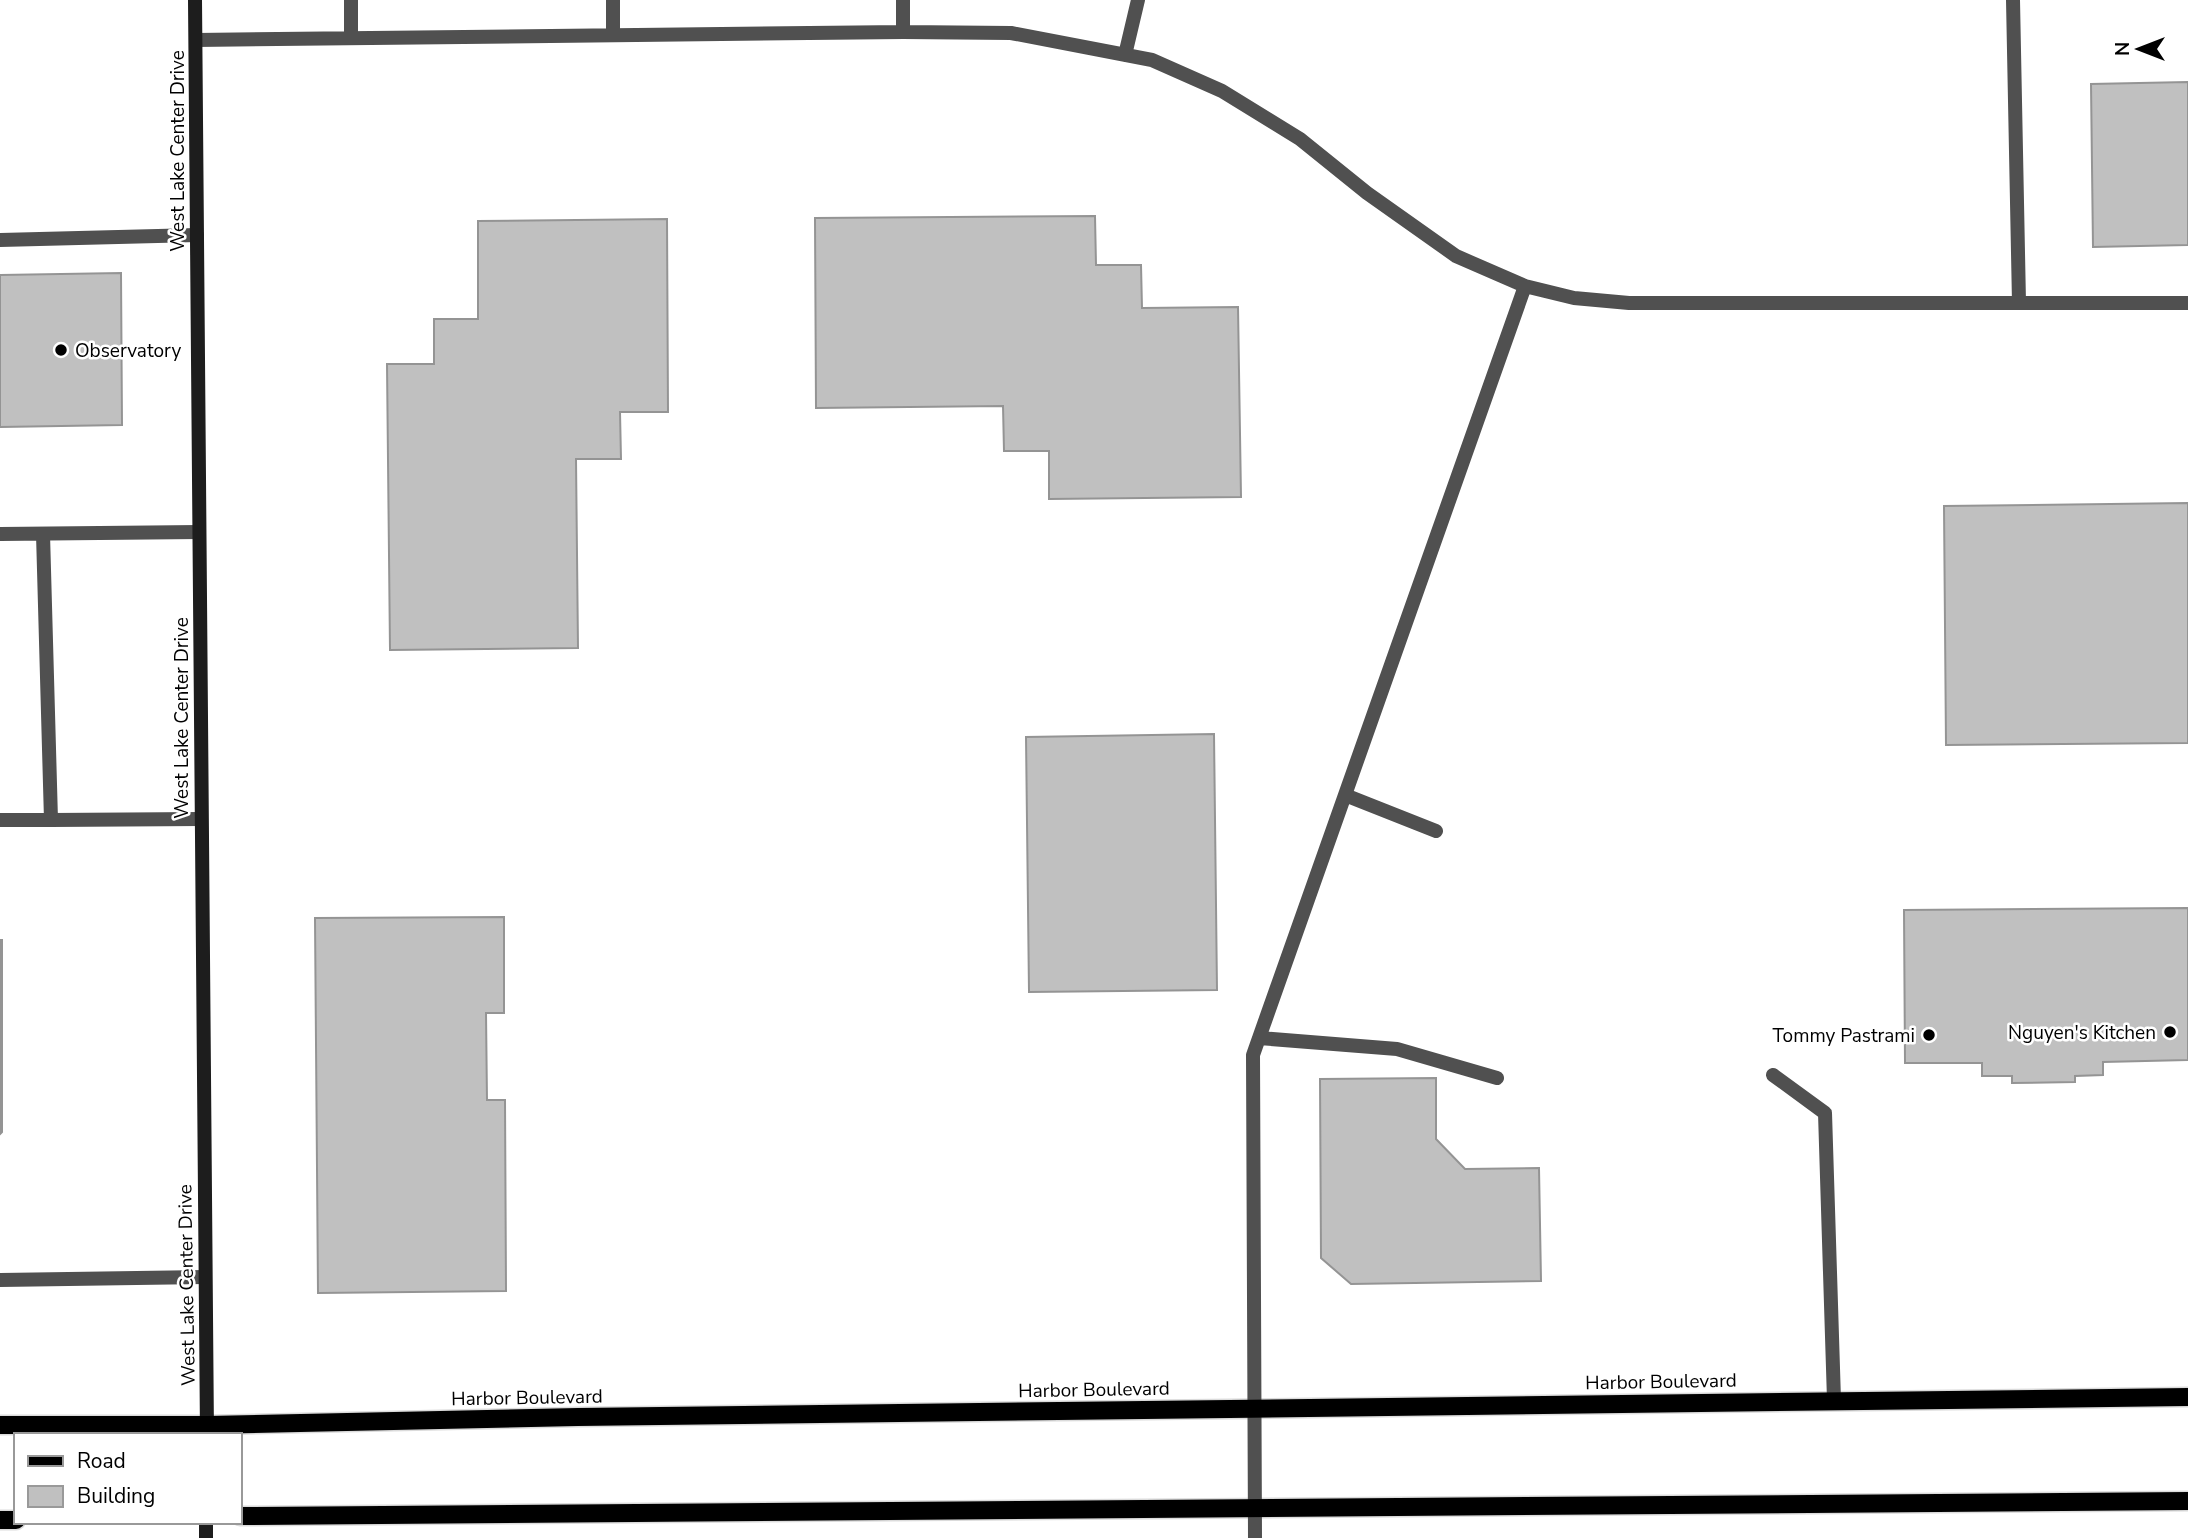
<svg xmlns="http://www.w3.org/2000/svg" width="2188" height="1538" font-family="'Nunito Sans',sans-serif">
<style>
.building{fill:#c0c0c0;stroke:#949494;stroke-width:2}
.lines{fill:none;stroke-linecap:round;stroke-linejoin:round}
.primary-casing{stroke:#dbdbdb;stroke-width:21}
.lane{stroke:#505050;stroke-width:14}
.secondary{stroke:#1d1d1d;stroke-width:14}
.primary{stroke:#000;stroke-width:18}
.poi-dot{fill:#000;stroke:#fff;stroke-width:2.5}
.labels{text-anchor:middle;stroke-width:5;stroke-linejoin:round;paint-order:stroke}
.street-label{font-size:19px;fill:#000;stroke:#fff}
.poi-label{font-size:19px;fill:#000;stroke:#fff;text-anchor:end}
</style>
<rect width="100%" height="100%" fill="#fff"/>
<path class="building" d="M2188 82V245L2093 247 2091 84Z
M1095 216 1096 265H1141L1142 308 1238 307 1241 497 1049 499V451H1004L1003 406 816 408 815 218Z
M667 219 668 412H620L621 459H576L578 648 390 650 387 364H434V319H478V221Z
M121 273 122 425 0 427V275Z
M2188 503V743L1946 745 1944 506Z
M1214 734 1217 990 1029 992 1026 737Z
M2188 908V1060L2103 1062V1075L2075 1076V1082L2012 1083V1076H1982V1063H1905L1904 910Z
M504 917V1013H486L487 1100H505L506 1291 318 1293 315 918Z
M0 940H2V1132L0 1134Z
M1436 1078V1139L1465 1169 1539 1168 1541 1281 1351 1284 1321 1258 1320 1079Z"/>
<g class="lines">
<defs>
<path id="primary" d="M0 1425H207L578 1417 2188 1397
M240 1516 2188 1501
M0 1520H16"/>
</defs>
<use href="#primary" class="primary-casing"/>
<path class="lane" d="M351 0V38
M613 0V35
M903 0V32
M2013 0 2019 303
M196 40 903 32 1011 33 1152 60 1222 91 1300 139 1367 193 1456 256 1525 286 1574 298 1629 303H2188
M1125 55 1138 0
M0 240 197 235
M0 534 199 532
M43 534 51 820 201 819
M1345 795 1436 831
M0 820H51
M1259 1038 1397 1049 1497 1078
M1773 1075 1825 1113 1834 1400
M0 1280 205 1277
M1255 1538 1253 1055 1525 286"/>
<path class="secondary" d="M195 0 207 1435
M206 1522V1538"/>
<use href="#primary" class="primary"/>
</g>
<g class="poi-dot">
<circle cx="61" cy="350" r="7"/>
<circle cx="2170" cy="1032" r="7"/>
<circle cx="1929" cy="1035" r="7"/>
</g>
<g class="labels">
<g class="street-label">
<text transform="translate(177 151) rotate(-90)" y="7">West Lake Center Drive</text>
<text transform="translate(181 718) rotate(-90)" y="7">West Lake Center Drive</text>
<text transform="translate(186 1285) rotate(-91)" y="7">West Lake Center Drive</text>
<text transform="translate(1661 1381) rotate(-1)" y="7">Harbor Boulevard</text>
<text transform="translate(1094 1389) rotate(-1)" y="7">Harbor Boulevard</text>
<text transform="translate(527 1397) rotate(-1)" y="7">Harbor Boulevard</text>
</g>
<g class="poi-label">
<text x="75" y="357" text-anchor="start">Observatory</text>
<text x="2156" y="1039">Nguyen's Kitchen</text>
<text x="1915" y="1042">Tommy Pastrami</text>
</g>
</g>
<rect x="14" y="1433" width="228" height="91" fill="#ffffff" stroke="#999999" stroke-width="2"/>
<rect x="28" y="1456" width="35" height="10" fill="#000000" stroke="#999999" stroke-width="2"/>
<text x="77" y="1468" font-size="21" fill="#000000">Road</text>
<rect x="28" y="1486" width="35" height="21" fill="#c0c0c0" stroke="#999999" stroke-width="2"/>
<text x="77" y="1503" font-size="21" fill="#000000">Building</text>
<g transform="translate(2139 49) rotate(270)" stroke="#ffffff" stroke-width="5" paint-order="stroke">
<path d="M0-5L12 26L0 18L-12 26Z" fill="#000000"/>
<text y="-10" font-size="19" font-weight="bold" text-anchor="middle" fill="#000000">N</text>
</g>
</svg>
